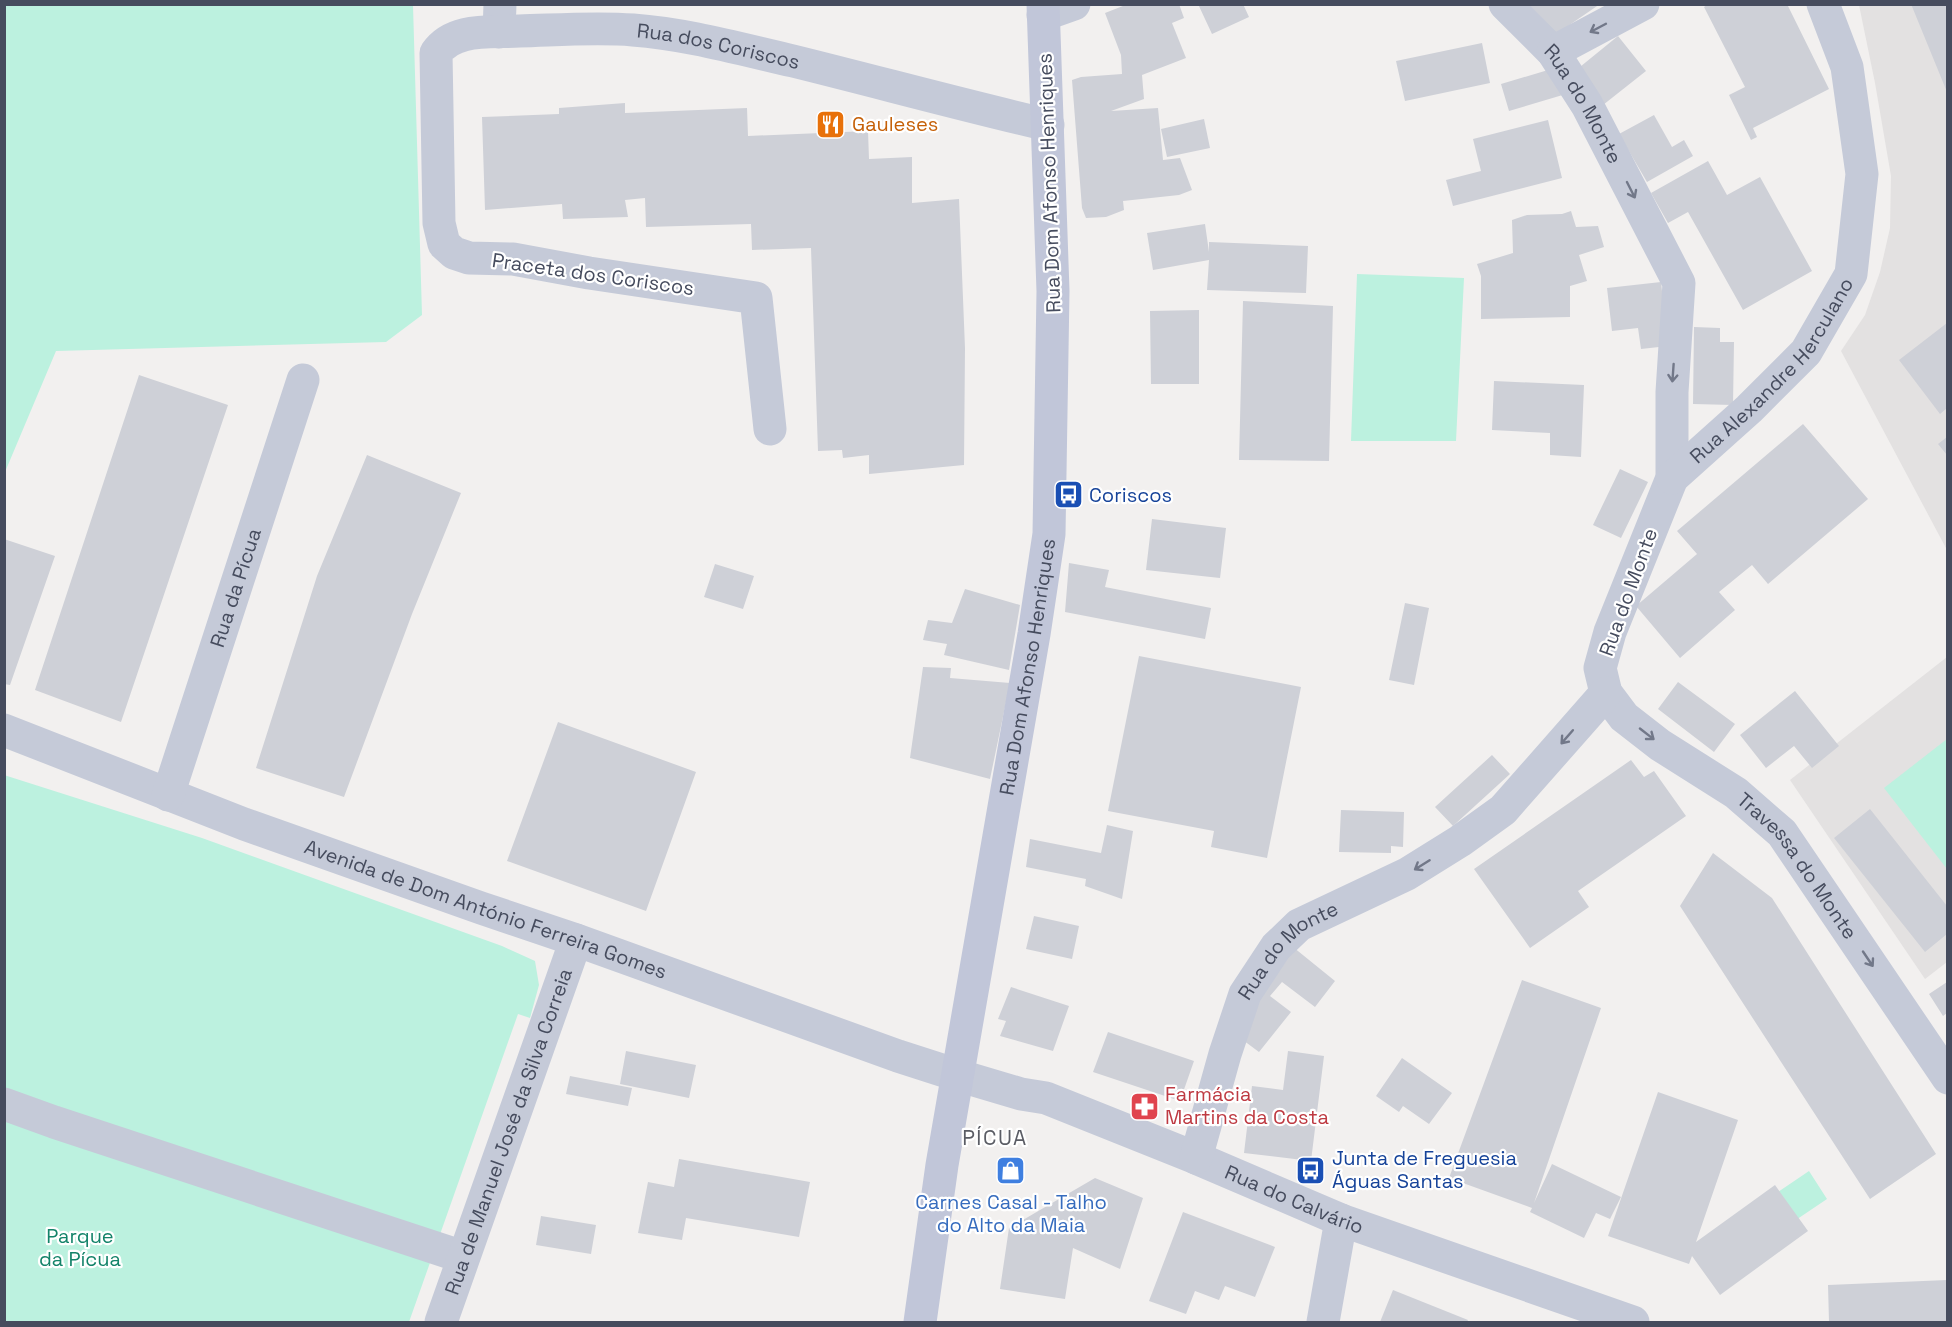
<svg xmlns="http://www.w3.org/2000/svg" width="1952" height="1327" font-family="'Space Grotesk',sans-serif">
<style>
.education{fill:#e3e1e1}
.green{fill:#bcf1df}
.building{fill:#ced0d7}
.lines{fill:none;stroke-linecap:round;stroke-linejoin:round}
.street{stroke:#c5cad8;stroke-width:33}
.secondary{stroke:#c1c6d9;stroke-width:33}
.oneway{stroke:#727889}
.labels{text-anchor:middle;stroke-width:4.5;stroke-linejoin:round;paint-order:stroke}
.street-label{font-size:20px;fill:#464c5e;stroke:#fff}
.food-label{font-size:20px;fill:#c56008;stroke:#fff;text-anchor:start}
.transit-label{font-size:20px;fill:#164399;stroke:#fff;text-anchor:start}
.health-label{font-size:20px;fill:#be3a42;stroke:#fff;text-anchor:start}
.shop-label{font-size:20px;fill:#366cbe;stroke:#fff}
.park-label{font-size:20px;fill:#138369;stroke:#fff}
.neighbourhood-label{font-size:21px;letter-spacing:1.5px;fill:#5b5d65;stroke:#fff}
</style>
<rect width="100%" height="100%" fill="#f2f0ef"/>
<path class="education" d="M1859 5H1947V550L1841 351 1865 315 1880 272 1890 228 1891 176 1875 83Z
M1947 657V962L1925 979 1790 780Z"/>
<path class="green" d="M5 4 413 5 422 315 386 342 56 351 5 472Z
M1357 274 1464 278 1456 441H1351Z
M1947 739V869L1884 788Z
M4 775 202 838 502 946 535 961 539 985 530 1018 518 1014 409 1322H5Z
M1809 1171 1827 1199 1781 1230 1763 1202Z"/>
<path class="building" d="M1128 4H1179L1184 18 1172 23 1186 58 1142 75 1144 99 1111 111 1158 108 1163 160 1180 158 1192 190 1179 195 1123 201 1124 210 1106 217 1086 218 1082 208 1072 80 1081 77 1122 74 1121 55 1105 13Z
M1198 4H1243L1249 17 1212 34Z
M1507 4H1600L1536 48Z
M1708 4H1787L1829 89 1753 128 1757 137 1751 140 1729 95 1745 87 1704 7Z
M1911 4H1947V92Z
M1618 36 1646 71 1603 105 1575 71Z
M1482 43 1490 83 1405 101 1396 61Z
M1558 67 1566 94 1509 111 1501 84Z
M625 103V113L747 108 748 136 868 131 869 159 912 157V203L959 199 965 348 964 465 869 474V455L843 458 842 450 818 451 811 248 752 250 751 224 646 227 645 198 625 200 628 217 563 219 562 204 485 210 482 117 559 114V108Z
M1654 115 1672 147 1684 140 1693 156 1647 182 1619 134Z
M1204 119 1210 148 1167 157 1161 129Z
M1548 120 1562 178 1453 206 1446 180 1481 171 1473 139Z
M1708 161 1727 195 1760 177 1812 271 1743 310 1688 212 1668 223 1651 193Z
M1571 211 1576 227 1598 226 1604 247 1579 255 1587 281 1570 286V317L1481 319V276L1477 264 1513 253 1512 220 1527 215 1562 214Z
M1205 224 1209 252V242L1308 246 1306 293 1207 290 1209 260 1153 270 1147 233Z
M1661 282 1668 346 1641 349 1638 328 1612 331 1607 288Z
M1243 301 1333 306 1329 461 1239 460Z
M1199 310V384H1151L1150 311Z
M1947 323V408L1940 414 1899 360Z
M1694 327 1720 328V342H1734L1733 405 1693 404Z
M139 375 228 405 121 722 35 690Z
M1494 381 1584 385 1581 457 1550 455V433L1492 430Z
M1803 424 1868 499 1768 584 1752 565 1719 592 1735 610 1680 658 1636 606 1697 554 1677 531Z
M1947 437V455L1938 444Z
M367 455 461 493 412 614 344 797 256 768 317 576Z
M1620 469 1648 482 1621 538 1593 525Z
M1152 519 1226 528 1220 578 1146 570Z
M4 539 55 556 10 685 4 684Z
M1069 563 1109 570 1105 587 1211 608 1205 639 1065 612Z
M715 564 754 576 743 609 704 597Z
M965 589 1020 605 1009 670 944 655 947 644 923 640 928 620 952 623Z
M1405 603 1429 608 1414 685 1389 680Z
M1139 656 1301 687 1267 858 1211 847 1214 831 1108 811Z
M923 667 951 668 950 678 1010 683 990 779 910 758Z
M1678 682 1735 724 1714 752 1658 709Z
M1795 691 1839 746 1812 768 1794 746 1766 768 1740 735Z
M558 722 696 772 646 911 507 861Z
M1492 755 1510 774 1453 826 1435 807Z
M1631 760 1644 777 1654 771 1686 816 1578 891 1589 907 1530 948 1474 869Z
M1870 809 1947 906V934L1925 952 1834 838Z
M1341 810 1404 812 1403 847 1391 846V853L1339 852Z
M1107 825 1133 831 1122 899 1085 886 1086 879 1026 867 1030 839 1101 853Z
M1713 853 1772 898 1936 1154 1870 1199 1680 906Z
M1034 916 1079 926 1072 959 1026 949Z
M1293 947 1335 981 1315 1007 1282 982 1270 996 1291 1012 1259 1052 1228 1029Z
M1522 980 1601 1008 1534 1203 1552 1164 1621 1197 1610 1219 1596 1213 1584 1238 1530 1212 1532 1208 1449 1178Z
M1947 982V1013L1943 1016 1929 994Z
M1011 987 1069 1006 1053 1051 1000 1036 1006 1021 998 1019Z
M1108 1032 1194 1061 1180 1101 1093 1072Z
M626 1051 696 1065 689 1098 620 1084Z
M1288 1051 1324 1056 1311 1161 1244 1153 1252 1086 1283 1090Z
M1402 1058 1452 1093 1429 1124 1403 1106 1399 1112 1376 1096Z
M570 1076 632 1088 628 1106 566 1094Z
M1658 1092 1738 1120 1696 1242 1775 1185 1808 1231 1720 1295 1692 1256 1689 1264 1608 1236Z
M679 1159 810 1182 799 1237 686 1218 682 1240 638 1233 648 1182 674 1187Z
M1095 1178 1143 1198 1120 1269 1073 1248 1065 1299 1000 1289 1009 1228Z
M1183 1212 1275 1247 1255 1297 1225 1286 1219 1300 1195 1291 1186 1314 1149 1301Z
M541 1216 596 1225 591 1254 536 1245Z
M1947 1280V1322H1829L1828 1285Z
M1393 1290 1468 1320 1467 1322H1380Z"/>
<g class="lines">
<g class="street">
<path id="s1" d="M1505 4 1553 52 1587 105 1679 283 1672 392V478L1610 632 1600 668 1606 693 1624 717 1660 745 1736 793 1782 833 1948 1078"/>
<path d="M1043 15 1074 4"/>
<path d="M499 32 500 4"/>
<path d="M1553 52 1643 4"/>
<path id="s2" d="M770 429 756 298 589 273 513 259 469 258 454 253 444 244 439 223 436 53C454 27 491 33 519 31 557 30 596 27 633 30 687 34 740 49 793 61 878 82 962 105 1048 125"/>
<path id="s3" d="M1672 478 1749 409 1806 352 1851 274 1862 174 1847 67 1823 4"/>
<path id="s4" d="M4 730 244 824 481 908 576 940 898 1056 957 1075 1021 1094 1046 1098 1196 1158 1341 1220 1633 1322"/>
<path id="s5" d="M168 795 303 380"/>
<path d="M4 1104 54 1122 463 1257"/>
<path id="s6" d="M1196 1158 1225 1054 1245 994 1276 947 1299 925 1407 874 1460 841 1503 810 1606 693"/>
<path id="s7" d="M441 1322 576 940"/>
<path d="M1323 1322 1341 1220"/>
</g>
<path class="secondary" id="s8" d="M920 1322 942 1165 1034 634 1049 534 1053 291 1043 4"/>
</g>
<defs><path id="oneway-shaft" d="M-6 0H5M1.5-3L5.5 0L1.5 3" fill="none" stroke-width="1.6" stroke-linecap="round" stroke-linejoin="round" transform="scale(1.5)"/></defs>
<g class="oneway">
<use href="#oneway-shaft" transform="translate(1598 28) rotate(152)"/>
<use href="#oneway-shaft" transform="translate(1631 190) rotate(63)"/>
<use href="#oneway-shaft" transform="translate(1673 373) rotate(94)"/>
<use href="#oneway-shaft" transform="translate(1647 734) rotate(38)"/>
<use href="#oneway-shaft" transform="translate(1567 737) rotate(131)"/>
<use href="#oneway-shaft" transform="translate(1422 865) rotate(148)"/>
<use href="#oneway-shaft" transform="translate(1868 959) rotate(56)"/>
</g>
<defs>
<symbol id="restaurant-square" viewBox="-11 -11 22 22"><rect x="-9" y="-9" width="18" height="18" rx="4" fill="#e8710a" stroke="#fff"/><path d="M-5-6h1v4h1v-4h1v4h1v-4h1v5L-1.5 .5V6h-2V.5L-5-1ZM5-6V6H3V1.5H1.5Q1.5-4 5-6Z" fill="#fff"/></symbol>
<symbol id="bus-square" viewBox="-11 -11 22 22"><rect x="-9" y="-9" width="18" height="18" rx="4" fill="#1a4fb4" stroke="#fff"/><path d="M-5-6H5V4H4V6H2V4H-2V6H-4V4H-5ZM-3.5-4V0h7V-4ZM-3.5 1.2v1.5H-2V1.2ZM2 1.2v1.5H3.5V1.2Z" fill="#fff"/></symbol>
<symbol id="pharmacy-square" viewBox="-11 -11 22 22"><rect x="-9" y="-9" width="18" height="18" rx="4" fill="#e0444e" stroke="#fff"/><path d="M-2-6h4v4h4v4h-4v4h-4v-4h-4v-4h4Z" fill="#fff"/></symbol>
<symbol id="shop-square" viewBox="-11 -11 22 22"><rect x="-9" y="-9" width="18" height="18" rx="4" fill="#3f7fe0" stroke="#fff"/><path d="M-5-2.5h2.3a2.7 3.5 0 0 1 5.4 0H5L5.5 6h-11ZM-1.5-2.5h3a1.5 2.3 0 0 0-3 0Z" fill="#fff"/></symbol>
</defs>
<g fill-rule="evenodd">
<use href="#restaurant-square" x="814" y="108" width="33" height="33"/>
<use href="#bus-square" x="1052" y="478" width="33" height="33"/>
<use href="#pharmacy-square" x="1128" y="1090" width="33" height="33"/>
<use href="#bus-square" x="1294" y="1154" width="33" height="33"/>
<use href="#shop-square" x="994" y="1154" width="33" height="33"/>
</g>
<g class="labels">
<g class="street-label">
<text dy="7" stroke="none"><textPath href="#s2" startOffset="933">Rua dos Coriscos</textPath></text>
<text dy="7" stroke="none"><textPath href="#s1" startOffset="128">Rua do Monte</textPath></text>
<text transform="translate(1049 183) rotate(-92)" y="7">Rua Dom Afonso Henriques</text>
<text transform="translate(593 274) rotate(8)" y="7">Praceta dos Coriscos</text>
<text dy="7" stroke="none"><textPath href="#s3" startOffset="148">Rua Alexandre Herculano</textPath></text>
<text dy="7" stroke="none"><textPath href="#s5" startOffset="218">Rua da Pícua</textPath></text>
<text transform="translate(1628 592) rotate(-70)" y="7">Rua do Monte</text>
<text dy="7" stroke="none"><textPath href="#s8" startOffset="664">Rua Dom Afonso Henriques</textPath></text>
<text dy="7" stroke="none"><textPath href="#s1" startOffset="1017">Travessa do Monte</textPath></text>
<text dy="7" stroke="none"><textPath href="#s4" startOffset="514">Avenida de Dom António Ferreira Gomes</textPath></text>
<text dy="7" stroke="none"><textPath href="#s6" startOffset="234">Rua do Monte</textPath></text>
<text dy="7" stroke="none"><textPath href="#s7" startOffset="202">Rua de Manuel José da Silva Correia</textPath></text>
<text dy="7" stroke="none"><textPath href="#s4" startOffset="1374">Rua do Calvário</textPath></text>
</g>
<g class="food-label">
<text x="852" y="131">Gauleses</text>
</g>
<g class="transit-label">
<text x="1089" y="502">Coriscos</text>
<text x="1332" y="1165">Junta de Freguesia<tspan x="1332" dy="23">Águas Santas</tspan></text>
</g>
<g class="health-label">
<text x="1165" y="1101">Farmácia<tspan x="1165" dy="23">Martins da Costa</tspan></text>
</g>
<g class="shop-label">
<text x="1011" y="1209">Carnes Casal - Talho<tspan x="1011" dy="23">do Alto da Maia</tspan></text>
</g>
<g class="park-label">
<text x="80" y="1243">Parque<tspan x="80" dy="23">da Pícua</tspan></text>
</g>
<g class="neighbourhood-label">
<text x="995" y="1145">PÍCUA</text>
</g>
</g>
<rect width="1952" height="1327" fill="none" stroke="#464c5e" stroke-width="12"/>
</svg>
